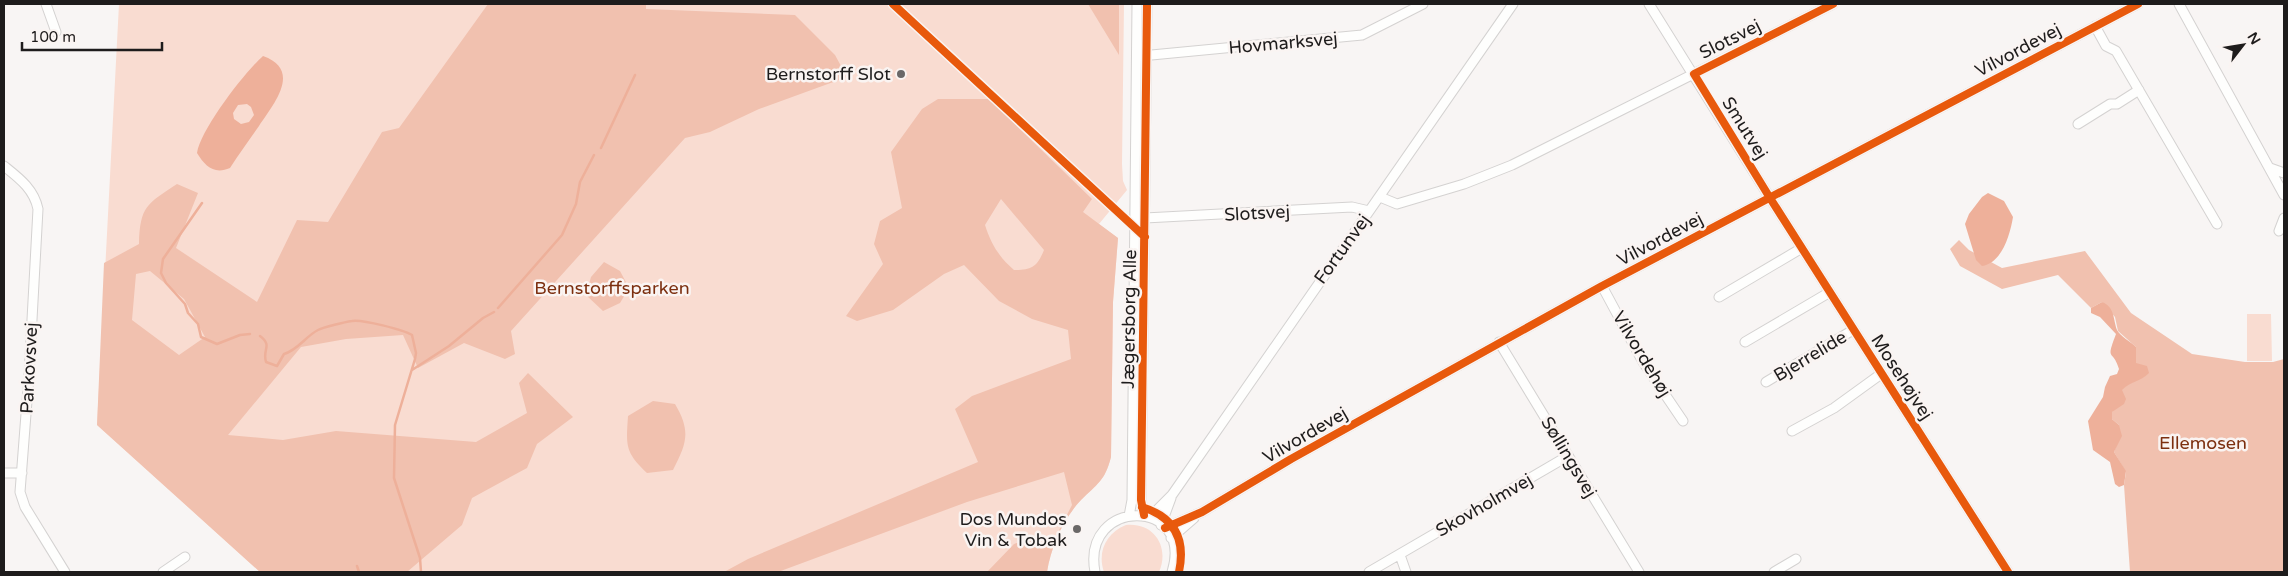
<svg xmlns="http://www.w3.org/2000/svg" width="2288" height="576" font-family="'Varela Round',sans-serif">
<style>
.green{fill:#f9dcd1}
.forest{fill:#f1c1af;fill-rule:evenodd}
.water{fill:#eeb09a;fill-rule:evenodd}
.lines{fill:none;stroke-linecap:round;stroke-linejoin:round}
.stream{stroke:#eeb09a;stroke-width:2.5}
.minor-casing{stroke:#d4d2d1;stroke-width:11}
.minor{stroke:#fefefd;stroke-width:9}
.cycleway-casing{stroke:#faf4f2;stroke-width:11}
.cycleway{stroke:#e8590c;stroke-width:8}
.poi-dot{fill:#6a6868;stroke:#faf4f2;stroke-width:2}
.labels{text-anchor:middle;stroke-width:5;stroke-linejoin:round;paint-order:stroke}
.street-label{font-size:18px;fill:#1e1c1c;stroke:#faf4f2}
.poi-label{font-size:18px;fill:#1e1c1c;stroke:#faf4f2;text-anchor:end}
.park-label{font-size:18px;fill:#7c2f0f;stroke:#faf4f2}
</style>
<rect width="100%" height="100%" fill="#f8f5f4"/>
<path class="green" d="M119 4H1124L1122 164 1123 181 1127 190 1099 224 1118 238 1113 302 1111 457C1105 481 1097 484 1081 500 1063 519 1051 547 1047 572H260L97 425Z
M2247 314H2271L2272 361H2247Z
M1126 525C1154 522 1170 547 1159 572H1104C1097 552 1106 533 1126 525Z"/>
<path class="forest" d="M488 4H646V9L795 15 835 55 847 77 759 109 710 132 685 138 511 331 515 354 505 359 464 343 418 368 403 335 346 339 301 347 228 435 283 440 336 431 476 442 527 413 519 383 528 373 573 417 537 444 527 468 472 498 462 525 407 572H260L97 425 104 263 139 244C140 206 147 204 177 184L198 193 176 248 257 302 297 220 328 222 382 132 399 128ZM150 271 184 299 205 337 179 355 132 320 136 274Z
M1088 4H1119V55Z
M938 99H989L1092 199 1083 212 1118 238 1113 302 1111 457C1105 481 1097 484 1081 500 1063 519 1051 547 1047 572H987L1014 544 1031 538 1050 548 1072 505 1064 472 967 502 778 572H724L748 559 978 462 955 409 972 396 1071 359 1068 330 1032 319 999 301 964 265 944 274 893 310 857 321 846 316 883 264 874 244 880 221 902 208 891 152 922 109ZM1001 199 1044 250C1037 267 1032 270 1014 270 999 257 991 244 985 225Z
M1959 240 1969 250 2002 268 2085 251 2131 313 2192 354 2245 362H2273L2284 359V572H2130L2124 485 2126 472 2114 452 2118 441 2119 425 2112 419V412L2121 390 2131 381 2136 363V347L2118 331 2115 317 2102 302 2091 308 2058 275 2002 289 1960 266 1950 249Z
M604 262 620 271 629 288 620 303 603 311 586 295 591 277Z
M653 401 675 404C691 431 687 443 673 470L647 473C625 452 626 446 628 416Z"/>
<path class="water" d="M263 56C303 70 273 105 259 126 249 140 239 154 230 168 214 175 205 166 197 153 201 129 244 73 263 56ZM247 104 251 107 254 115 249 122 241 124 234 119 233 113 238 105Z
M1988 193 2004 201 2013 217C2010 235 2002 263 1982 266L1976 260 1965 224 1969 214 1982 197Z
M2102 302C2115 307 2113 319 2117 330 2120 336 2131 342 2136 347V363L2147 366 2149 373C2140 382 2131 381 2122 390L2126 399 2124 404 2112 412V419L2119 425 2122 436 2114 452 2126 471 2124 485 2119 487 2115 484 2110 462 2093 450 2088 421 2103 397 2105 387 2110 376 2117 374 2119 369C2113 348 2105 363 2116 334L2100 317 2091 313V308Z"/>
<g class="lines">
<path class="stream" d="M601 148 635 75
M202 203 163 259 161 273 166 283 185 304 188 313 198 324 201 337 217 344 240 335 250 334
M498 308 562 235 576 204 580 182 594 155
M260 336C273 346 262 349 266 362L277 366 284 354C298 350 306 336 318 330 324 327 345 322 352 321 362 319 404 330 412 335L416 353 415 359 395 425 394 478 420 558 421 572
M412 370 449 346 483 318 494 312
M357 566 359 572"/>
<defs>
<path id="minor" d="M46 4 56 32
M1649 4 1770 198 2008 572
M2179 4 2284 195
M2095 26 2106 46 2116 51 2217 224
M1141 56 1362 35 1423 4
M2078 124 2110 104H2117L2139 90
M4 166C19 178 34 189 38 209L29 375 20 492 25 507 65 572
M2270 168 2284 173
M1380 197 1397 204 1464 184 1512 165 1833 4
M1145 218 1352 207 1369 211
M2279 231 2284 218
M1602 286 1643 362 1683 421
M1719 297 1802 248
M1499 342 1639 572
M1745 342 1830 292
M1766 382 1853 330
M1792 431 1834 408 1881 374
M4 473H22
M1144 515 1141 500 1147 4
M1129 516 1132 500 1137 4
M1150 517 1172 495 1513 4
M1161 525 1171 498
M1165 528 1202 512 1291 459 1602 286 2138 4
M1171 538 1194 518
M1400 555 1406 572
M163 572 185 557
M1095 572C1081 497 1195 497 1172 572
M1369 572 1568 456
M1774 572 1796 559"/>
</defs>
<use href="#minor" class="minor-casing"/>
<use href="#minor" class="minor"/>
<defs>
<path id="cycleway" d="M893 4 1145 237
M1833 4 1694 74 1770 198 2008 572
M1142 507C1174 517 1186 539 1179 572
M1144 515 1141 500 1147 4
M1165 528 1202 512 1291 459 1602 286 2138 4"/>
</defs>
<use href="#cycleway" class="cycleway-casing"/>
<use href="#cycleway" class="cycleway"/>
</g>
<g class="poi-dot">
<circle cx="901" cy="74" r="5"/>
<circle cx="1077" cy="529" r="5"/>
</g>
<g class="labels">
<g class="street-label">
<text transform="translate(1730 39) rotate(-27)" y="6">Slotsvej</text>
<text transform="translate(1283 43) rotate(-5)" y="6">Hovmarksvej</text>
<text transform="translate(2018 50) rotate(-28)" y="6">Vilvordevej</text>
<text transform="translate(1745 128) rotate(58)" y="6">Smutvej</text>
<text transform="translate(1257 213) rotate(-3)" y="6">Slotsvej</text>
<text transform="translate(1660 239) rotate(-28)" y="6">Vilvordevej</text>
<text transform="translate(1342 249) rotate(-54)" y="6">Fortunvej</text>
<text transform="translate(1129 319) rotate(-89)" y="6">Jægersborg Alle</text>
<text transform="translate(1642 354) rotate(59)" y="6">Vilvordehøj</text>
<text transform="translate(1810 356) rotate(-31)" y="6">Bjerrelide</text>
<text transform="translate(29 368) rotate(-87)" y="6">Parkovsvej</text>
<text transform="translate(1902 377) rotate(57)" y="6">Mosehøjvej</text>
<text transform="translate(1305 435) rotate(-30)" y="6">Vilvordevej</text>
<text transform="translate(1569 457) rotate(59)" y="6">Søllingsvej</text>
<text transform="translate(1484 505) rotate(-30)" y="6">Skovholmvej</text>
</g>
<g class="poi-label">
<text x="891" y="80">Bernstorff Slot</text>
<text x="1067" y="525">Dos Mundos<tspan x="1067" dy="21">Vin &amp; Tobak</tspan></text>
</g>
<g class="park-label">
<text x="612" y="294">Bernstorffsparken</text>
<text x="2203" y="449">Ellemosen</text>
</g>
</g>
<rect width="2288" height="576" fill="none" stroke="#1e1c1c" stroke-width="10"/>
<g transform="translate(2243 45) rotate(59)" stroke="#faf4f2" stroke-width="4" paint-order="stroke">
<path d="M0-4L9 19L0 12L-9 19Z" fill="#1e1c1c"/>
<text y="-8" font-size="14" font-weight="bold" text-anchor="middle" fill="#1e1c1c">N</text>
</g>
<path d="M22 42v8h140v-8" fill="none" stroke="#1e1c1c" stroke-width="2.5"/>
<text x="30" y="42" font-size="15" fill="#1e1c1c" stroke="#faf4f2" stroke-width="4" paint-order="stroke">100 m</text>
</svg>
